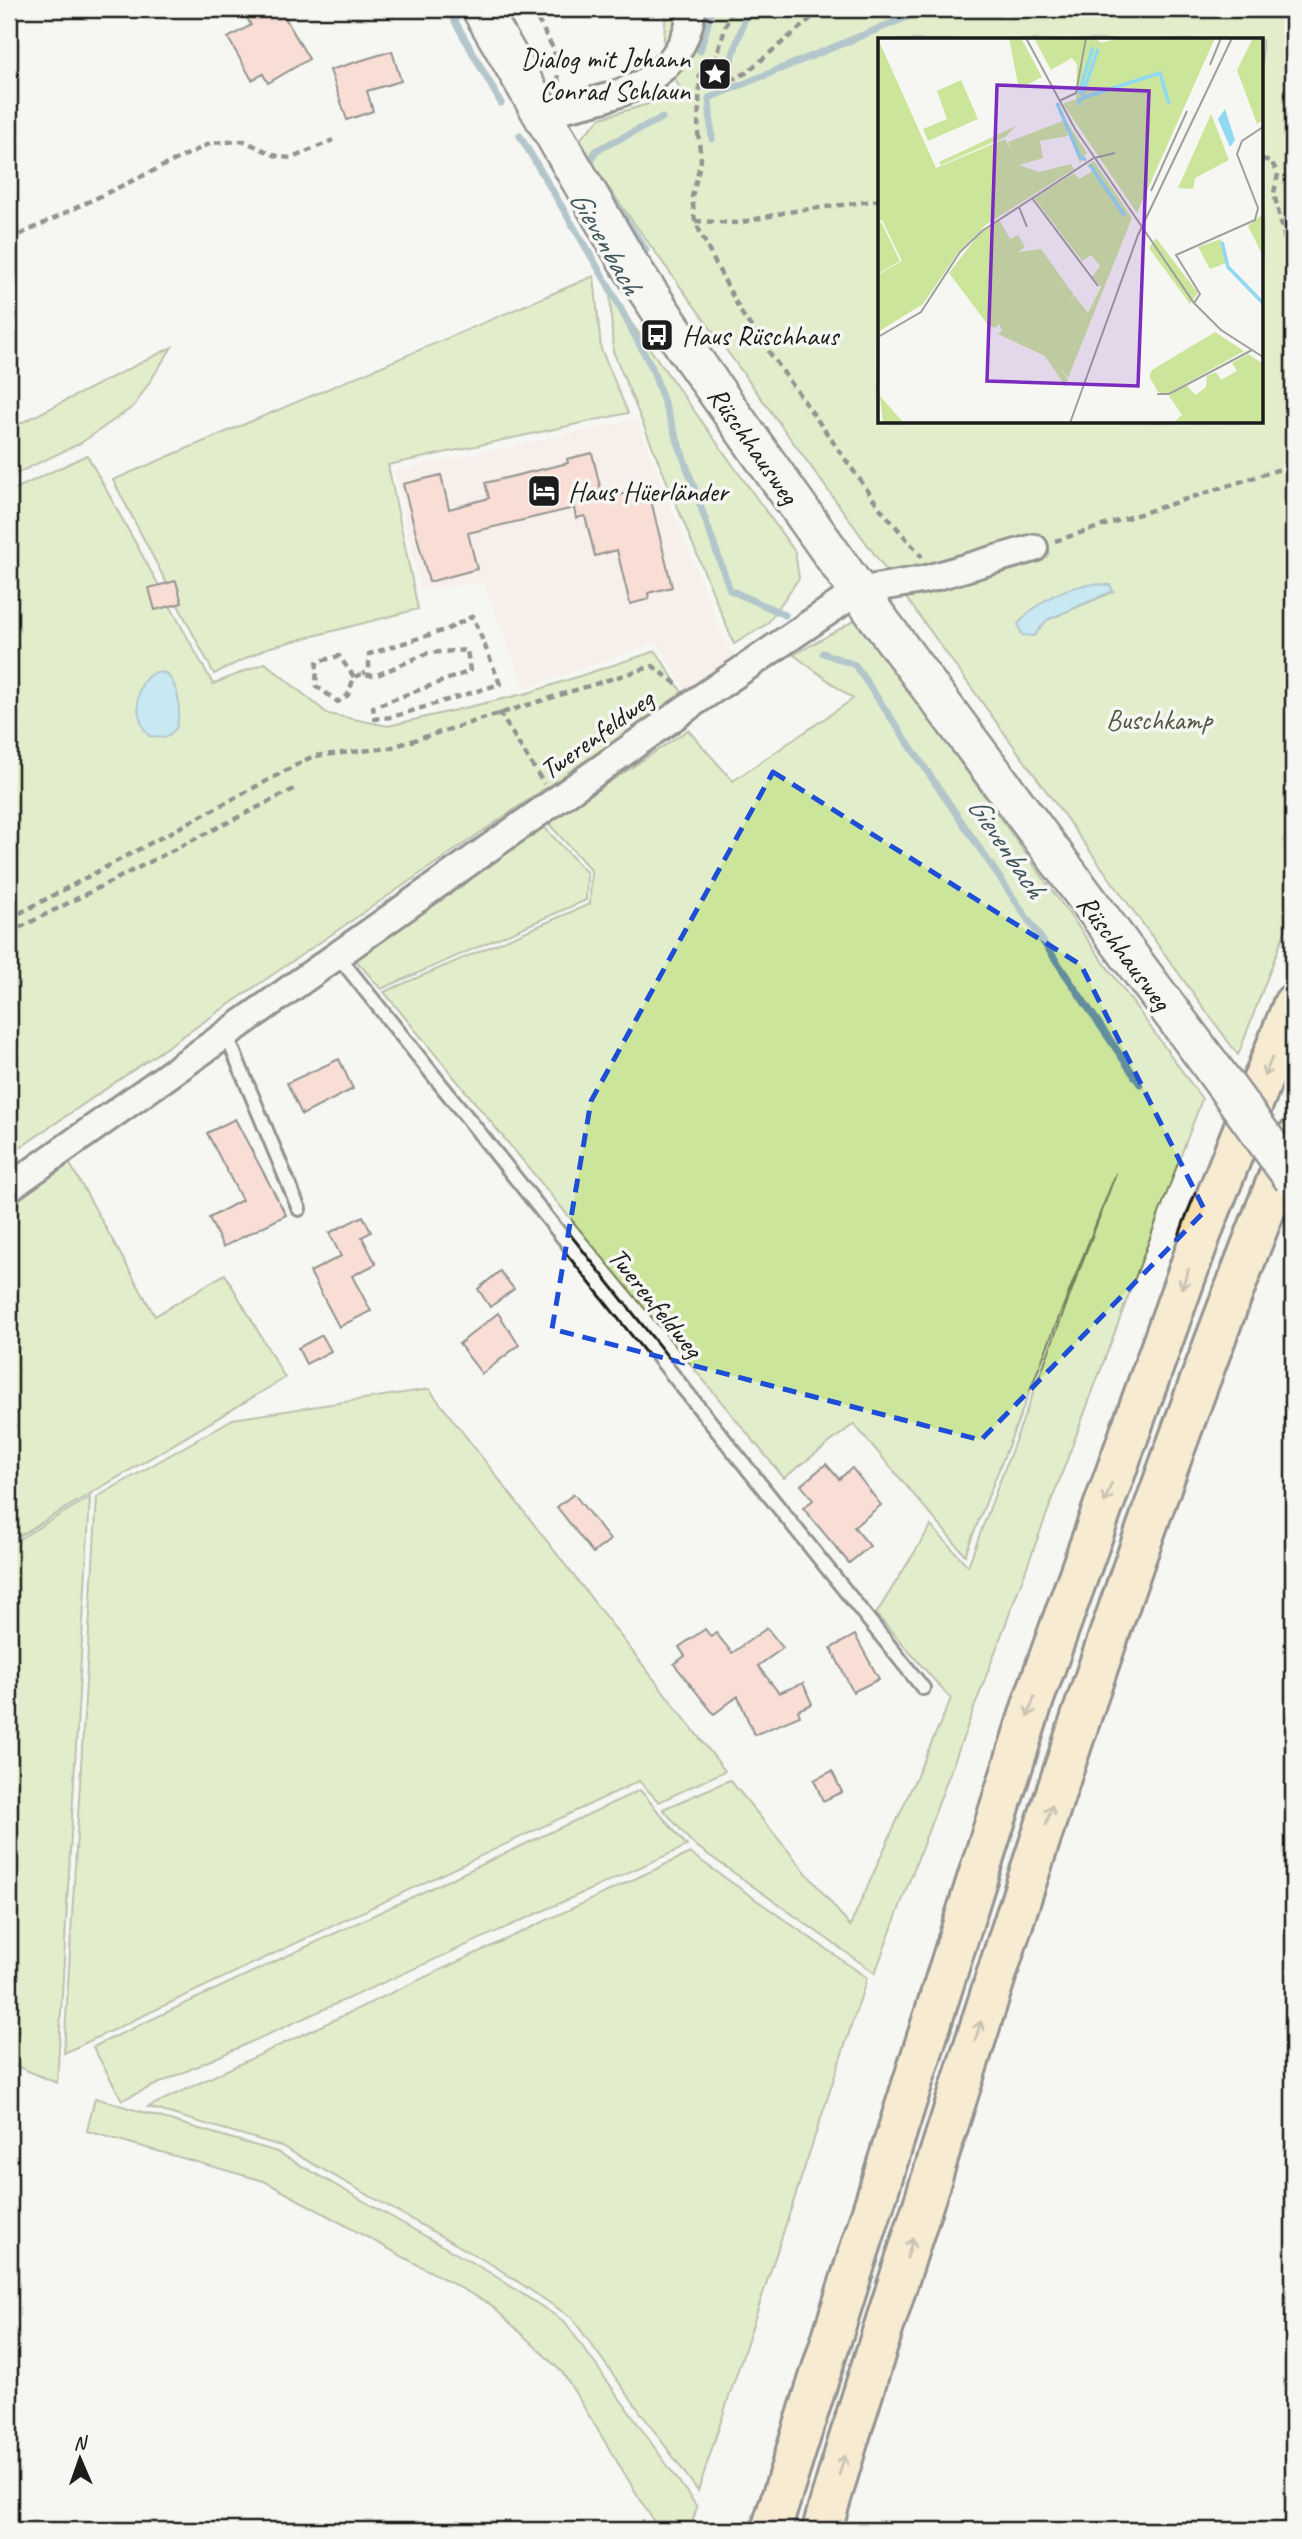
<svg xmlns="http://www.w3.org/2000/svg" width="1302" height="2539" font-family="Caveat,sans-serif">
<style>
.built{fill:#f8e6de}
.green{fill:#cbe59b;stroke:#74805c;stroke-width:2;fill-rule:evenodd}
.water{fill:#90d9f2;stroke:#628d9c;stroke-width:2}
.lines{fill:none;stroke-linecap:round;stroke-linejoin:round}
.stream{stroke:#628d9c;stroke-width:7}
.building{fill:#fbc2b1;stroke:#1c1c1c;stroke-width:2}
.lane-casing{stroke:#1c1c1c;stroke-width:18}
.street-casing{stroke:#1c1c1c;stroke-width:32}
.secondary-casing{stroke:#1c1c1c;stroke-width:42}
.highway-casing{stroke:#1c1c1c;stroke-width:44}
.path{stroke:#1c1c1c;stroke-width:4.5;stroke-dasharray:7 5;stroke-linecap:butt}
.lane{stroke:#f6f6f2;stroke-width:12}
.street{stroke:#f6f6f2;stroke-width:26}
.secondary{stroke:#f6f6f2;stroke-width:37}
.highway{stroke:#f8deab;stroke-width:38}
.secondary-bridge-casing{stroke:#1c1c1c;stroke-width:42;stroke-linecap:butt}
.secondary-bridge{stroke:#f6f6f2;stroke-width:37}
.oneway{stroke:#95876b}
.marked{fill:none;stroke:#1d4ed8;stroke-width:5;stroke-dasharray:14 9;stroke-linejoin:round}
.labels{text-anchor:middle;stroke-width:7;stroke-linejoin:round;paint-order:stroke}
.poi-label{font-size:28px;fill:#1c1c1c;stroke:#f6f6f2;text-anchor:start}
.street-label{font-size:28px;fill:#1c1c1c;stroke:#f6f6f2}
.park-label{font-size:28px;fill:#515842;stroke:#f6f6f2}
.water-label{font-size:30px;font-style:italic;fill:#3f555c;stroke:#f6f6f2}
.inset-river{fill:none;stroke:#90d9f2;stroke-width:3.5}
.inset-road{fill:none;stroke:#9f9f9c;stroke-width:2}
.view{fill:#7b2cbf;fill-opacity:0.15;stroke:#7b2cbf;stroke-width:3.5}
.inset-edge{fill:none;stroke:#1c1c1c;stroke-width:3.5}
</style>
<rect width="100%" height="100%" fill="#f6f6f2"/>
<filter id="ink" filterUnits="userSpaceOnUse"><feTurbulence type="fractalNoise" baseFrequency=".0143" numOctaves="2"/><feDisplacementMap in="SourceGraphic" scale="14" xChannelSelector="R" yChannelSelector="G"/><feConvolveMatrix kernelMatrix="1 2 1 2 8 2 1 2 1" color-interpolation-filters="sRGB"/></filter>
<g filter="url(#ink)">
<path class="built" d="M636 420 726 645 736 657 687 692 658 642 525 688 484 583 420 588 395 471Z"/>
<path class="green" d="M666 9H1293V910L1238 1055 576 143 601 118 682 94 663 50ZM880 40H1262V422H880ZM1095 584 1113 592 1047 620Z
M594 276 601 349 628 413 388 465 418 609 267 648 214 674 113 480Z
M610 293 795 552 799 578 767 624 734 644 613 351Z
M172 347 134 406 81 443 9 477V429Z
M87 455 213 684 265 663 328 714 388 726 528 693 656 651 683 694 9 1155V492Z
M857 619 1202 1099 875 1973 692 1843 663 1809 730 1780 850 1926 951 1699 876 1614 931 1526 968 1566 1116 1173 965 1555 854 1424 784 1478 384 992 590 904 591 870 548 823 688 730 733 781 853 699 794 655Z
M544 827 587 873 586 900 381 989 349 952Z
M70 1164 155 1316 225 1274 285 1378 9 1542V1204Z
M429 1389 725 1771 659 1802 639 1781 64 2053 97 1497 233 1419Z
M90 1497 57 2083 9 2063V1545Z
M640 1790 687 1846 122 2100 93 2047Z
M690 1853 867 1978 698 2491 572 2318 496 2267 281 2146 148 2107Z
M95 2098 277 2152 492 2274 565 2322 697 2507 690 2530H659L563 2373 490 2304 264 2181 87 2131Z"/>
<path class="water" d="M1095 584 1110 585 1113 591 1047 620 1034 636 1022 635 1018 624C1038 601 1064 586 1095 584Z
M156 672 166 673C181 690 181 708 176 729L165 738 149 736C134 719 132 680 156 672Z"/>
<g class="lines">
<path class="stream" d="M448 9 501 103
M700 51 712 9
M730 64 748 9
M520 136 607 283 652 368 730 590 785 615
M712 139 709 98 927 9
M592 169 590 166 595 151 662 118
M608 193 646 250
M823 653 855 665 1140 1084"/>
</g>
<path class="building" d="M242 9H280L309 59 268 83 263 74 252 80 228 38 251 25Z
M392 51 401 81 367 91 373 111 347 120 330 70Z
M592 453 603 499 648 488 672 587 648 593 649 599 630 604 617 550 595 556 585 516 576 518 574 508 468 533 477 569 429 582 403 484 441 475 449 509 489 498 485 483 568 463 567 459Z
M176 581 182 603 155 610 149 588Z
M339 1059 353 1089 302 1115 287 1083Z
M235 1119 286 1215 223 1247 209 1218 242 1200 207 1133Z
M363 1216 371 1232 362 1237 376 1264 352 1276 371 1311 339 1327 310 1272 341 1256 329 1233Z
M500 1271 514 1289 490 1307 478 1289Z
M498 1313 519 1345 482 1374 459 1344Z
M322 1335 331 1351 306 1364 298 1348Z
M826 1464 839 1479 852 1468 881 1505 854 1527 870 1546 849 1563 803 1508 813 1500 801 1485Z
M574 1494 610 1540 593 1553 557 1507Z
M767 1628 783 1648 758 1666 779 1693 803 1683 812 1704 798 1710 800 1716 754 1735 738 1696 714 1714 674 1664 685 1656 679 1647 705 1629 711 1637 716 1633 732 1653Z
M855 1635 879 1679 853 1692 831 1648Z
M832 1771 842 1792 823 1801 814 1780Z"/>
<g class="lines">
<defs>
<path id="lane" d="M338 956 923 1688
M227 1036 299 1209"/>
<path id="street" d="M539 114C605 98 682 90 692 9
M9 1188 695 702 858 591 927 579 1034 548"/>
<path id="secondary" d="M481 9 626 259 684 346 858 591 1209 1063"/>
<path id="highway" d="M771 2530 1034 1699 1205 1224 1293 1004
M822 2530C862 2388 910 2248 954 2108 1057 1782 1165 1457 1293 1140"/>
</defs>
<use href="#lane" class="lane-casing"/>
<use href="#street" class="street-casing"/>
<use href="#secondary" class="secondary-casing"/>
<use href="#highway" class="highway-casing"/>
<path class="path" d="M532 9 554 50 559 85
M731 9 716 58 700 74 698 132 701 160 692 197 695 221 711 255 742 314 880 508 922 557
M698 73 719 85 746 73 822 9
M1262 159 1271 161 1278 174 1274 193 1293 275
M695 221 739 223 787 212 880 200
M9 240 211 143 244 141 279 157 292 158 333 140
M1055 541 1293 465
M354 677 339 656 317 662 316 686 338 702 348 695 354 677 363 674 375 676 428 653 467 650 470 671 373 707 375 719 392 717 500 684 473 616 448 629 369 654V669L363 674
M499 712 544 784
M9 919 313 756 389 748 653 666 679 686
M9 933 296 788"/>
<use href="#lane" class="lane"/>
<use href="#street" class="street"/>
<use href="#secondary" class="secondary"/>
<use href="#highway" class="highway"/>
<defs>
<path id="secondary-bridge" d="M1209 1063 1293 1178"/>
</defs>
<use href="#secondary-bridge" class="secondary-bridge-casing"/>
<use href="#secondary-bridge" class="secondary-bridge"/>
</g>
<defs><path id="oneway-shaft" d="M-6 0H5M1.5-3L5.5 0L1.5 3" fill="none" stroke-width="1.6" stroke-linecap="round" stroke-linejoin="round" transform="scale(1.75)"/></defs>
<g class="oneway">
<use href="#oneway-shaft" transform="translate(1268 1067) rotate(112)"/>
<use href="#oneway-shaft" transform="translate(1185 1279) rotate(110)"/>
<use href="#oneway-shaft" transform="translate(1108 1493) rotate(110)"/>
<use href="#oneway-shaft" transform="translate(1031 1707) rotate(108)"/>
<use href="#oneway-shaft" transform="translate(1049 1815) rotate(-72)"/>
<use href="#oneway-shaft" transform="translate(978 2031) rotate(-73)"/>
<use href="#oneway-shaft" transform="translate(910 2248) rotate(-73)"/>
<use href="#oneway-shaft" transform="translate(842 2465) rotate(-73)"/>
</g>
</g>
<path d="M0 0H1302V2539H0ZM773 772 1081 965 1205 1211 981 1440 552 1329 591 1101Z" fill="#f6f6f2" fill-opacity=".55" fill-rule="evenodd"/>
<path class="marked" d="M773 772 1081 965 1205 1211 981 1440 552 1329 591 1101Z"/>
<defs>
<symbol id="sight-square" viewBox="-11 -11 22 22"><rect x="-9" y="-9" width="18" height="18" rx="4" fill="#1c1c1c" stroke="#f6f6f2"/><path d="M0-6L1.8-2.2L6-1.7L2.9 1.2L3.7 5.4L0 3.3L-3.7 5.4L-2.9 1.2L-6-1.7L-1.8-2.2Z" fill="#fff"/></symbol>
<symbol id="bus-square" viewBox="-11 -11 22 22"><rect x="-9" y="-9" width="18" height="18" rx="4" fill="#1c1c1c" stroke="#f6f6f2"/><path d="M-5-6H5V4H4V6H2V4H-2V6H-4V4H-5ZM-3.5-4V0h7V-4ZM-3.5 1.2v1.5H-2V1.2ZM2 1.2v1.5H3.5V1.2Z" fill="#fff"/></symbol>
<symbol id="hotel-square" viewBox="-11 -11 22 22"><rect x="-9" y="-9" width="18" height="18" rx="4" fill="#1c1c1c" stroke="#f6f6f2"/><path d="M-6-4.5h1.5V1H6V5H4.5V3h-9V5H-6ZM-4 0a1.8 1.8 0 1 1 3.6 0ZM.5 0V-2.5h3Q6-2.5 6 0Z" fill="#fff"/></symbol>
</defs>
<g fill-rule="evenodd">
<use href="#sight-square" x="696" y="55" width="38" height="38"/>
<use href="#bus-square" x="638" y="316" width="38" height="38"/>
<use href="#hotel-square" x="525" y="472" width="38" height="38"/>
</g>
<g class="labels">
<g class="poi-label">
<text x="690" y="68" text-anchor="end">Dialog mit Johann<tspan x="690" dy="32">Conrad Schlaun</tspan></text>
<text x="682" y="345">Haus Rüschhaus</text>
<text x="568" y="501">Haus Hüerländer</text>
</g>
<g class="street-label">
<text transform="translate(754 445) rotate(55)" y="10">Rüschhausweg</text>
<text transform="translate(596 734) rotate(-36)" y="10">Twerenfeldweg</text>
<text transform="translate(1125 952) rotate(53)" y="10">Rüschhausweg</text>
<text transform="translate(656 1302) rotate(51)" y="10">Twerenfeldweg</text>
</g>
<g class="park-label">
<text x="1159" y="729">Buschkamp</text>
</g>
<g class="water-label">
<text transform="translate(606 242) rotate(60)" y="10">Gievenbach</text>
<text transform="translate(1007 847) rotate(56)" y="10">Gievenbach</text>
</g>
</g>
<g transform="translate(878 38)">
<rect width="385" height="385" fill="#f6f6f2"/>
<path d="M131 0H143L164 39 141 51ZM156 0H216L224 5 240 0H337L259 175 185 66 198 61 199 26 194 20 173 32ZM375 0H385V82L379 86 359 32ZM0 1 58 130 127 101 134 113 130 104 187 82 190 98 162 103 165 120 141 127 161 134 193 126 196 131 109 186 81 213 45 266 0 294V237L24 223 4 182 0 183ZM83 42 100 81 50 103 45 91 69 81 59 53ZM333 76 351 122 317 140 315 151 300 150ZM189 84 209 115 202 125 189 91ZM138 88 127 99 63 127 61 124ZM216 123 254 180 190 340 181 328 190 342 188 349 167 318 120 296 124 292 121 286 117 290 110 287 71 235 101 196 122 183 132 201 140 197 147 209 140 214 163 211 196 257 192 259 197 258 210 275 223 249 214 239 222 228 213 217 204 223 156 160 196 135 201 141 215 133 209 127ZM385 176V218L370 188ZM3 184 22 223 0 236V186ZM278 200 320 255 312 266 271 210ZM343 201 348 225 332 231 320 209ZM337 294 366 313 289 356 280 354 271 338 274 332ZM370 316 385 326V385H295L304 377 291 358 308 347 318 357 328 349 329 338 338 334 343 342 359 333 354 325ZM2 358 25 384 5 385Z" fill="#cbe59b"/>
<path d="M347 71 357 102 352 109 340 81Z" fill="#90d9f2"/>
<path class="inset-river" d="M201 55 215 9M204 58 220 11M179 65 202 119 208 122M201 67V62L210 58 282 35 291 66M212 127 247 178M344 204 350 229 385 265"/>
<path class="inset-road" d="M148 0 197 91 316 265 343 292 385 319M332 27 343 0M181 63 198 55 208 0M273 153 309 73M154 160 220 248M141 169 149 189M316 265 322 256 298 217 377 182 380 170 359 116 364 103 385 89M0 299 43 274 82 214 104 193 216 120 237 115M279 356H291L374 312M192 385 260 197 354 0"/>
<path class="view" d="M119 47 271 53 260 348 109 343Z"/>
<rect width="385" height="385" class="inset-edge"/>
</g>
<rect width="1302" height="2539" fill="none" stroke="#f6f6f2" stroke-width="35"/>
<rect x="18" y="18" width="1267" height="2504" fill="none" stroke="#1c1c1c" stroke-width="2.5" filter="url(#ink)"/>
<g transform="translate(80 2459) rotate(358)" stroke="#f6f6f2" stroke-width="5" paint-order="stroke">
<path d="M0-5L12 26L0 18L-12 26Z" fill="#1c1c1c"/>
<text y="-10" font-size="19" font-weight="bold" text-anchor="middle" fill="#1c1c1c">N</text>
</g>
</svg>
